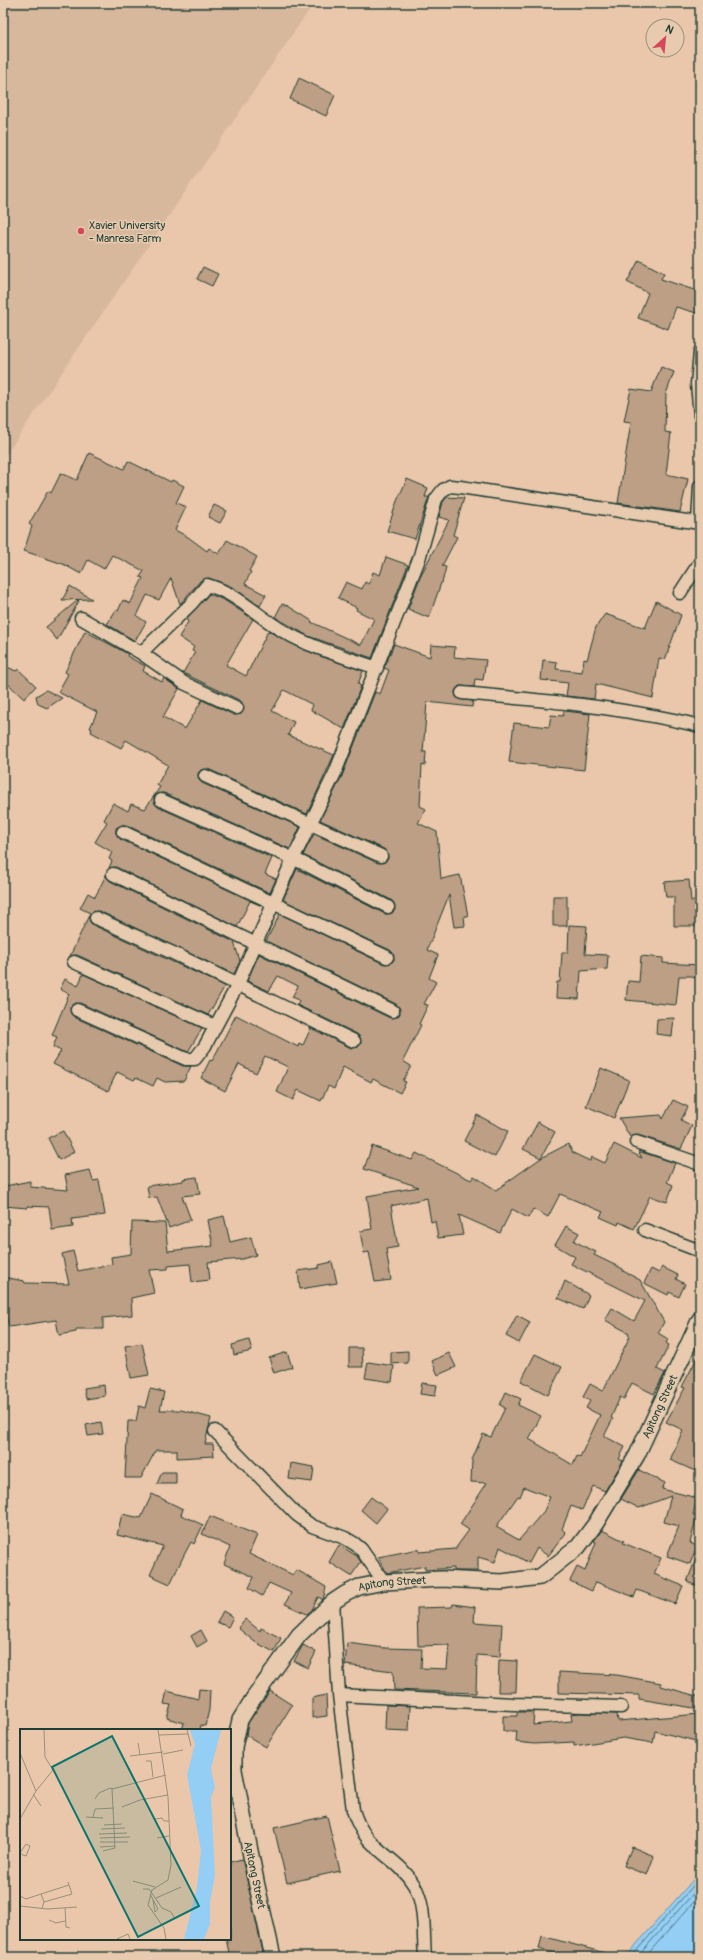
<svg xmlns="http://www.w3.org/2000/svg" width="703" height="1960" font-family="Pangolin,sans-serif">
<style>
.built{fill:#d8b89d}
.water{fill:#95cef4;stroke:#6694a7}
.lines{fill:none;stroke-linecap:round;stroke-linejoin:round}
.shore{stroke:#4e7781;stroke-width:1}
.building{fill:#bd9f85;stroke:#1f3d34;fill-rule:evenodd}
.minor-casing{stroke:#1f3d34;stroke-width:15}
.tertiary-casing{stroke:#1f3d34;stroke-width:18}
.minor{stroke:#e8cbaf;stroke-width:12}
.tertiary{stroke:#e8cbaf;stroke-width:15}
.poi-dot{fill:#d1495b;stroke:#e8cbaf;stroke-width:1.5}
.labels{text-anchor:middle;stroke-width:3;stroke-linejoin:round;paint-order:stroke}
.poi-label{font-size:11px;fill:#1f3d34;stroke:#e8cbaf;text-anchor:start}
.street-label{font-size:11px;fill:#1f3d34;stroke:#e8cbaf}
.inset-road{fill:none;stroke:#99907b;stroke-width:1}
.view{fill:#0f766e;fill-opacity:0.15;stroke:#0f766e;stroke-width:2}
.inset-edge{fill:none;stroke:#1f3d34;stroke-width:2}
</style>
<rect width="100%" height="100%" fill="#eac7aa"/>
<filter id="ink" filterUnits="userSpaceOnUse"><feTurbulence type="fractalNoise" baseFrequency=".025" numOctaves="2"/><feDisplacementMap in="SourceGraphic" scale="8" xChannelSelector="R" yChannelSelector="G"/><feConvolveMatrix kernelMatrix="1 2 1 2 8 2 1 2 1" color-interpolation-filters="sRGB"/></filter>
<g filter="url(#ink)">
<path class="built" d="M3 3H314L3 459Z"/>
<path class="water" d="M700 1872V1957H626L636 1945Z"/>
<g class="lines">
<path class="shore" d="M631 1957 700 1878
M637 1957 700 1886
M645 1957 700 1895"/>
</g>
<path class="building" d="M299 78 335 95 326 116 290 99Z
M639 260 664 273 661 279 700 292V314L676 307 668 329 638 318 648 293 627 282Z
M203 267 218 274 212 286 197 279Z
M661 367 674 372 666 394 665 432 671 433 666 474 688 479 680 512 618 503 631 422 624 421 631 389 651 392Z
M89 453 124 469 128 461 171 482 172 480 184 486 176 503 186 507 175 530 188 537 207 551 209 548 219 554 227 540 257 557 249 571 251 572 245 584 266 595 260 606 232 587 209 578 201 580 180 604 171 578 159 600 147 595 137 616 146 622 135 641 107 624 116 610 118 611 123 600 130 604 143 578 140 577 144 571 112 555 104 569 88 560 81 574 63 564 24 551 32 526 29 524 48 491 51 493 61 473 77 480Z
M407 479 428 488 425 497H429L415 539 387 531 397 501Z
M447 497 464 498 453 535 457 537 442 566 446 567 442 583H441L429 618 408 609 421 575 449 520 439 517 443 502Z
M214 505 227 511 220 523 208 517Z
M386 557 408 565 372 658 308 636 275 617 282 604 288 606 312 621 311 622 361 645 374 619 356 610 357 608 338 598 346 582 362 589 365 582 369 584 373 572 380 575Z
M70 586 92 599 62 600Z
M209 594 224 600 253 619 226 665 246 676 268 631 302 649 363 671 358 684 361 686 344 729 311 710 313 705 284 690 272 711 294 722 288 735 334 755 307 814 208 769 201 770 198 773 199 780 202 783 300 827 290 849 164 793 157 794 154 797 155 804 158 807 272 858 265 874 276 879 270 893 126 825H122L116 828V833L120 839 260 905 250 901 237 927 116 867 109 868 112 861 109 859 112 852 95 842 107 822 104 820 113 803 128 811 131 804 145 809 160 787 157 785 168 765 126 740 121 748 91 732 92 729 90 728 97 712 58 692 68 674 65 672 85 631 128 654 127 656 145 666 143 671 162 682 164 678 179 689 163 717 185 729 202 700 234 715 241 714 244 708 241 701 183 673 195 652 192 651 194 647 179 637 188 622 186 619Z
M78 600 79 601 57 640 46 627Z
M656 601 681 615 665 660 659 658 653 698 596 684 594 699 566 696 568 683 541 680 543 660 557 662 556 669 582 672 584 659 587 660 596 627 605 614 645 628Z
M394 644 430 657 431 645 455 647 454 657 486 660 483 680 475 679 474 687 459 686 455 692 458 699 473 701 472 707 427 702 423 752H426L425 766 422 765 420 806 426 809 418 823 437 832 441 879 460 875 468 916H464L465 926 454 927 449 895 427 950 438 955 429 978 436 982 424 1004 428 1005 419 1024 421 1025 403 1061 411 1066 403 1081 406 1082 400 1093 373 1079 371 1082 343 1067 334 1089 328 1086 321 1101 298 1090 293 1100 277 1092 288 1067 265 1056 256 1073 239 1064 225 1091 201 1078 210 1060 212 1061 236 1015 298 1047 299 1043 303 1045 311 1028 351 1048 358 1047 361 1044 360 1037 357 1034 297 1005 299 1000 292 997 298 986 278 976 269 991 247 981 259 954 390 1018 397 1017 400 1014 399 1007 396 1004 266 941 280 914 384 964 391 963 394 960 393 953 390 950 283 900 297 869 385 914 392 913 395 910 394 903 391 900 303 855 314 834 378 863 385 862 388 859 387 852 384 849 320 820 342 776 375 692 380 694 389 670 384 668Z
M3 665 16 671 18 669 36 686 24 699 3 679Z
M46 690 62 698 47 708 38 704 36 696Z
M564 711 590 714 584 770 509 762 514 723 549 727 551 715 563 716Z
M106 875 110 881 234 942 240 961 234 974 99 911 92 912 89 915 90 922 93 925 225 986 208 1015 77 955 70 956 90 913 80 908 88 893 95 897Z
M689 880 691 901H700V926H674V897H666L664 882Z
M553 896H567V926H553Z
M569 925 587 926 585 954 608 955 607 969 581 971 579 999 556 998 557 982H560L562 952H568Z
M641 956 663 958V963L700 965V980L692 976H679L676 1005 626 1000 628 981 639 982Z
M83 974 202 1028 188 1052 80 1003 73 1004 70 1007 71 1014 74 1017 183 1066H191L184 1081 165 1082 157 1078 153 1086 136 1078 134 1080 117 1072 108 1091 53 1064 61 1051 53 1047 57 1037 52 1035 69 994 60 989 65 979 78 986Z
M674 1018 672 1036 656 1034 657 1019Z
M601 1068 629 1080 614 1118 586 1106Z
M673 1100 688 1107 681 1120 692 1126 681 1149 638 1135 630 1137 619 1118 661 1115 663 1119Z
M477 1115 508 1131 495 1157 464 1141Z
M538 1122 555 1132 541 1158 568 1144 573 1153 590 1161 592 1157 605 1163 614 1144 642 1158 638 1151 675 1163 667 1182 673 1185 667 1202 650 1196 634 1229 619 1222 618 1225 600 1217 603 1212 560 1194 548 1217 533 1209 528 1218 512 1209 500 1233 459 1215 463 1235 438 1238 435 1221 431 1222 427 1198 391 1206 398 1247 386 1249 391 1280 375 1282 369 1252 364 1253 360 1231 372 1229 367 1196 419 1187 364 1169 372 1146 412 1160 416 1153 471 1180 474 1176 496 1190 541 1158 523 1149Z
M63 1131 74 1152 59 1160 48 1138Z
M90 1170 93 1181 99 1180 105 1215 72 1219 73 1227 52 1230 49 1207 27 1206V1208L4 1206 5 1186 30 1181V1187L68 1190 65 1175Z
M197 1177 200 1194 182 1196 191 1220 169 1228 157 1197 149 1198 147 1186 183 1181V1179Z
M224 1216 230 1242 251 1237 256 1255 242 1259 208 1262 210 1280 192 1282 190 1264 168 1266V1269L149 1270 154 1293 131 1298 132 1315 103 1318V1329H76V1332L59 1335 56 1320 9 1327 3 1303V1277L24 1281 25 1283 69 1284 62 1254 73 1251 78 1271 112 1264 111 1257 131 1254 132 1222 165 1223 168 1251 213 1246 208 1220Z
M566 1226 579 1233 574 1241 596 1252 594 1255 623 1269V1271L640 1280 664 1322 658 1333 668 1339 666 1343 669 1345 657 1369 665 1373 654 1394 632 1383 624 1399 620 1397 611 1418 613 1419 604 1436 625 1447 619 1459 623 1461 605 1491 593 1486 582 1510 571 1506 562 1529 566 1533 548 1556 537 1548 529 1563 500 1547 495 1562 478 1557V1571H454V1568L425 1570V1566L387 1573 378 1557 419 1549V1552L455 1549 469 1530 460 1524 487 1483 471 1482 472 1460 483 1434 491 1437 505 1408 500 1405 506 1392 521 1399 518 1405 541 1416 529 1439 573 1465 577 1456 580 1457 600 1415 586 1408 590 1401 583 1397 590 1384 603 1391 630 1336 628 1335 629 1333 605 1320 612 1308 634 1321 645 1301 571 1264 575 1257 555 1245ZM524 1487 550 1497 544 1511 519 1540 496 1527 518 1496 520 1497Z
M332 1262 337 1283 300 1289 298 1271 319 1268V1265Z
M662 1267 678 1275 676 1279 685 1284 679 1297 669 1292 668 1295 644 1283 651 1269 659 1273Z
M565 1281 589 1295 583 1309 558 1298Z
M517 1315 530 1322 519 1343 506 1336Z
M249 1340 252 1351 234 1355 232 1345Z
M142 1343 149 1375 131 1378 125 1346Z
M349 1348H362L363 1367H349Z
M408 1351V1363L391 1364V1352Z
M287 1352 292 1367 274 1373 269 1358Z
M700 1352V1460L695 1471 670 1460 683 1430 666 1422 685 1388 682 1387Z
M449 1353 456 1367 438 1375 432 1361Z
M535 1354 562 1367 548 1395 521 1381Z
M368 1362 394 1366 392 1382 365 1378Z
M422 1383 437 1385 435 1396 420 1394Z
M104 1385 105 1396 86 1399 84 1388Z
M150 1389 164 1392 160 1410H181L211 1418 205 1444H213L214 1456 177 1458V1450H156L141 1478H125L128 1421H136L139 1406 145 1408Z
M101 1422 103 1434 88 1436 86 1425Z
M291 1463 314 1467 312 1482 289 1479Z
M639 1470 665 1483 662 1489 697 1498 693 1515 697 1516 690 1543 697 1546 690 1564 667 1556 679 1526 664 1522 671 1496 639 1508 621 1499Z
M162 1472H176V1484H157Z
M152 1494 183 1509 181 1515 203 1525 194 1544 191 1542 185 1553 170 1584 150 1575 163 1546 117 1535 122 1514 141 1518Z
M371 1497 387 1509 376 1523 361 1510Z
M210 1516 257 1535 249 1554 293 1575 297 1570 326 1587 323 1600 318 1597 312 1610 307 1614 285 1604 291 1593 269 1583 262 1596 249 1588 254 1577 224 1564 230 1547 202 1534Z
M602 1530 624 1541 623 1543 661 1558 654 1574 683 1586 675 1604 637 1590 634 1597 596 1582 592 1591 570 1581 577 1567 585 1571 596 1542 594 1541Z
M339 1545 357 1556 361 1562 351 1576 329 1562Z
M699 1550H700V1587L687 1582Z
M453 1604 475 1607 474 1622 502 1624 500 1657 477 1655 476 1693 394 1690 393 1671 345 1665 347 1643 385 1648 422 1649 421 1668 447 1669 449 1645 418 1646 417 1608 452 1607Z
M223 1611 233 1617 228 1627 217 1622Z
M245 1619 260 1631 261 1628 281 1638 274 1652 255 1642 238 1628Z
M201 1630 207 1641 197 1647 191 1636Z
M303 1645 316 1652 308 1668 294 1661Z
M499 1660 517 1661 516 1692H498Z
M559 1672 617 1675 661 1683V1686L700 1697V1709L639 1699V1695L559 1693Z
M199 1689 210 1690 209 1710 205 1726 201 1725 200 1730H182L184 1723 167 1718 171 1705 164 1704 167 1691 198 1699Z
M270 1691 292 1705 266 1747 246 1735 248 1723Z
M326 1695 327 1716 312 1718V1698Z
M386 1705 410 1706 409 1731 385 1730Z
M517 1712H534L533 1725 572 1721 571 1714 579 1713 617 1714 618 1721 700 1714V1742L655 1731 653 1743 623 1738 574 1746V1742L534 1744 516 1742 517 1731H503V1716H517Z
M327 1816 340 1871 287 1883 274 1828Z
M632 1847 654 1856 647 1875 624 1866Z
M242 1859 247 1880 264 1957H230L226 1939H230V1862Z
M542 1936 605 1953V1957H557L558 1954 539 1949Z"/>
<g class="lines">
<defs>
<path id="minor" d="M700 352 697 384 700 416
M698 522 700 486
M680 593 700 562
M81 618 141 653 184 683 237 708
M141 653 192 603 207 585C237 593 257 616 283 631 311 648 346 657 377 668
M462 693C542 700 622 707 700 726
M205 776 381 856
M161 800 303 863 388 907
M123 832 387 957
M113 874 393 1011
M96 918 175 954 354 1041
M74 962 215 1026
M77 1010 186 1059H195L205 1046 237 986 293 859 335 773 419 559 436 499 443 490 450 486 460 487 700 523
M636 1142 700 1164
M645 1230 700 1251
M215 1431 297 1515 312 1526 345 1538 355 1544 361 1549 384 1582
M333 1602 339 1695 353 1810C365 1852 395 1853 414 1885 426 1905 423 1934 425 1957
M339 1695 513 1704 621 1707"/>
<g id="tertiary">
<path id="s1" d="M273 1957 257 1886 234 1770V1747L240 1720 253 1699 299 1635 333 1602 345 1594 359 1587 384 1582 442 1579 502 1582 540 1577 578 1547 596 1523 637 1455 700 1319"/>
</g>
</defs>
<use href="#minor" class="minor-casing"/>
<use href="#tertiary" class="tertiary-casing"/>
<use href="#minor" class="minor"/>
<use href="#tertiary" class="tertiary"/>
</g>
</g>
<circle class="poi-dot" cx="81" cy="231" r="4"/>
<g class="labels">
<g class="poi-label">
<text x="89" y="229">Xavier University<tspan x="89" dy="13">- Manresa Farm</tspan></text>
</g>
<g class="street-label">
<text dy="4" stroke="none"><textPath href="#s1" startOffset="816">Apitong Street</textPath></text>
<text dy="4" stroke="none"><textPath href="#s1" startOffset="456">Apitong Street</textPath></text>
<text transform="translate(255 1875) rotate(78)" y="4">Apitong Street</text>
</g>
</g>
<g transform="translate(20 1729)">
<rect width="211" height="211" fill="#eac7aa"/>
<path d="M170 1H201L191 40 195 58 191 68 195 147 190 173V195L184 210H164L177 159 181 121 167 46 175 15Z" fill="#95cef4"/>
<path class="inset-road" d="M138 1 148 68 151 136 148 151 132 161 128 176 144 199 146 210M167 1 171 17M139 6 168 5M118 14 120 26M0 24 16 62 33 41 25 28 24 1M143 25 163 21M110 27 143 23M126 32H131L133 48M107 36 115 53M13 65 21 77M75 70 79 64 90 59 93 60M102 78 120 71 148 66M66 88 83 89M73 88 75 80 94 79M0 90 16 62M135 90 142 89 144 92H149M84 96 102 95M81 100 105 99M79 105 107 104M80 109 110 108M137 109 149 107M80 113H108M80 118 95 117M83 122 95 119 92 60 146 46M0 123V124L3 126 6 127 10 117 6 115 0 124M113 152 135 158M123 160H129L142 179 151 183 155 190M130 165 138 180 135 183 133 171M0 167 6 170 21 165M136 169 161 158M24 173 21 165 49 156M0 177 27 180 57 178M22 179 24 173 52 165 48 153M45 179 46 198 50 199M29 191 36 194 45 192M97 210 108 205 110 210"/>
<path class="view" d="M92 7 179 177 118 208 32 38Z"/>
<rect width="211" height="211" class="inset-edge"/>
</g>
<rect width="703" height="1960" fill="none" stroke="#e8cbaf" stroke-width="16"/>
<rect x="8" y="8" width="687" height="1944" fill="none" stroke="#1f3d34" stroke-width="1.5" filter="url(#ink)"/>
<g transform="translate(665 38) rotate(27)"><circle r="19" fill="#e8cbaf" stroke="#98927e"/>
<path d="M0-3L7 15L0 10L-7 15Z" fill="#d1495b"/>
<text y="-6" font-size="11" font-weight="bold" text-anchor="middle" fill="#1f3d34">N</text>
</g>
</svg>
